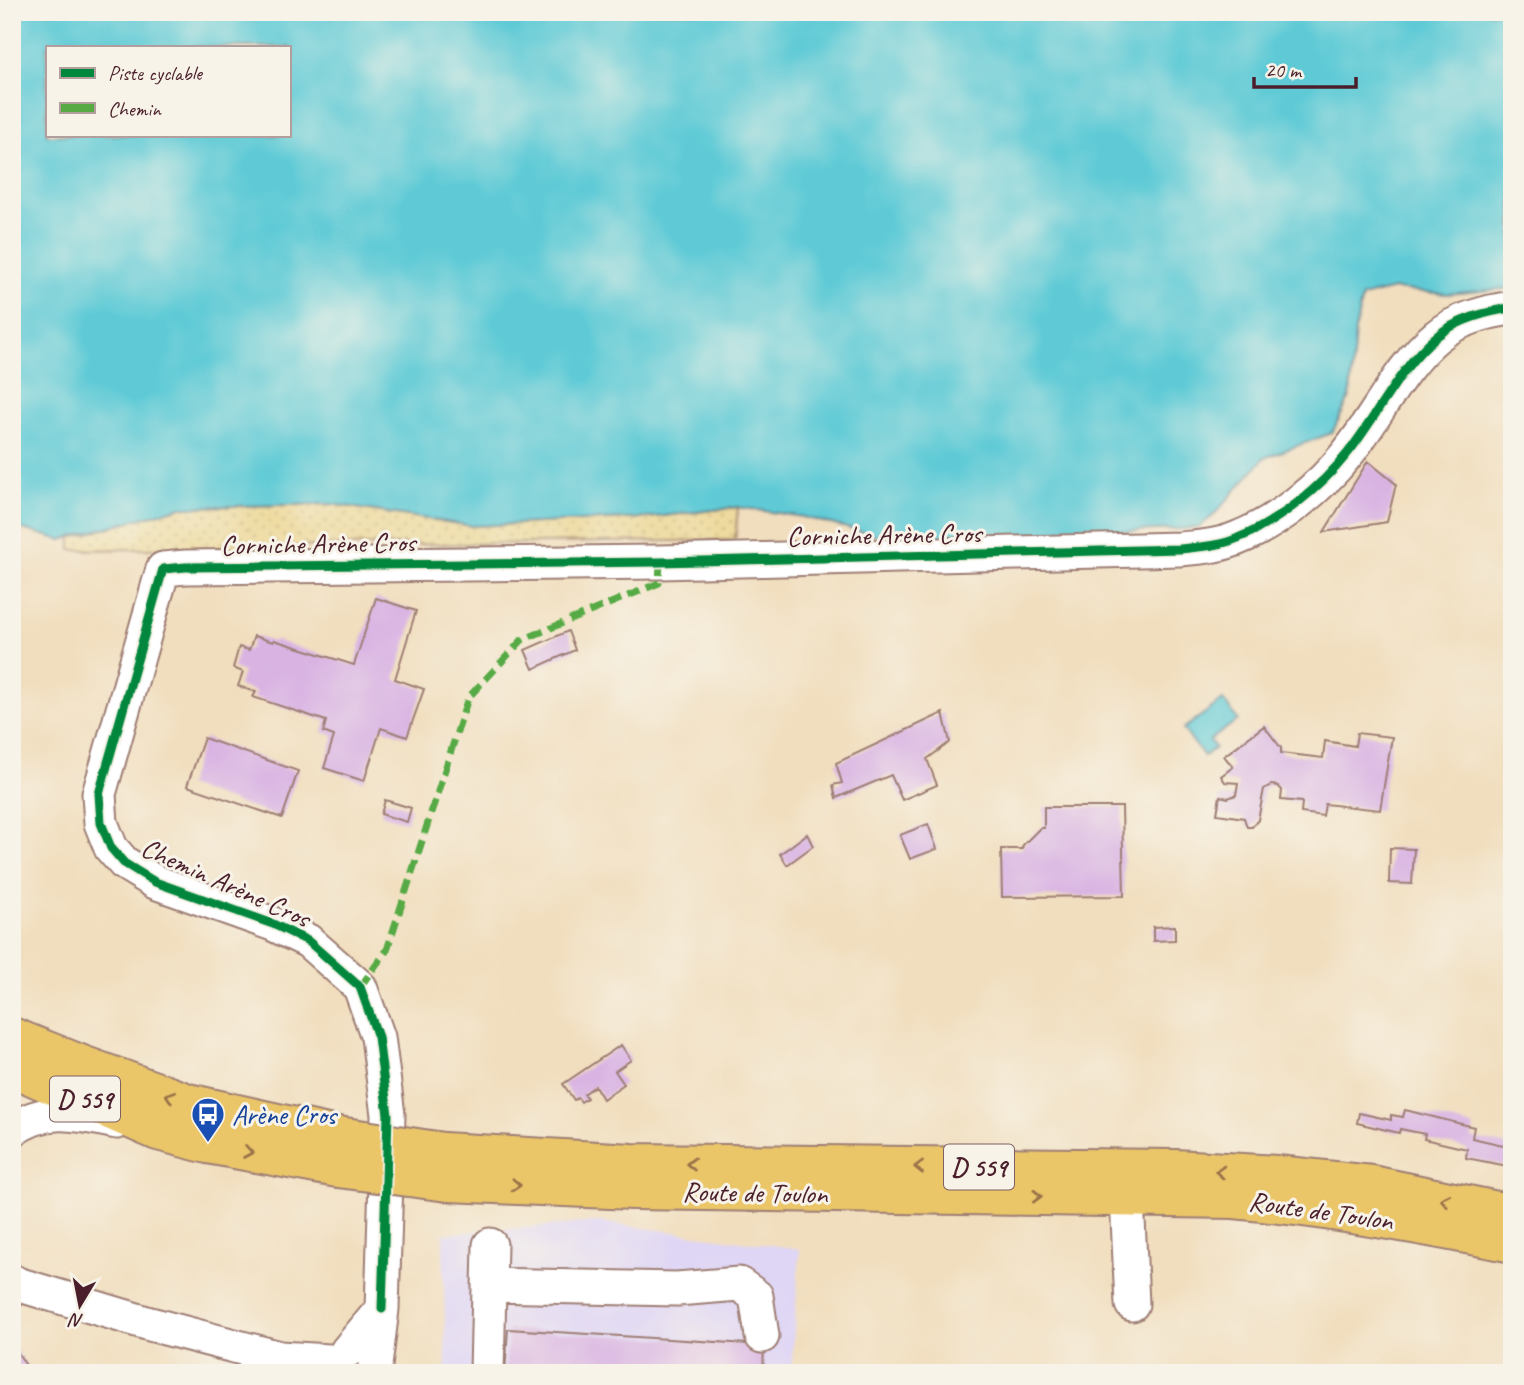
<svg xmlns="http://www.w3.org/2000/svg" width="1524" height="1385" font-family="Caveat,sans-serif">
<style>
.built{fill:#dfd5f5}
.sand{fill:url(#sand-dots);stroke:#9c7c64;stroke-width:2}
.water{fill:#5ecad6;stroke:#547480;stroke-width:2;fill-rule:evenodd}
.building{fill:#d9b4e3}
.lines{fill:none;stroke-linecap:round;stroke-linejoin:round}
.minor-casing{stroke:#9e7e74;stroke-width:37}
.major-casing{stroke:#9e7e74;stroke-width:42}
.minor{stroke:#fff;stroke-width:33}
.major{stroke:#eac669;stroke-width:38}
.major-bridge-casing{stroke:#9e7e74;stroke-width:42;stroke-linecap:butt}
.major-bridge{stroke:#eac669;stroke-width:38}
.quiet{stroke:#57aa44;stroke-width:7;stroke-dasharray:14 7;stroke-linecap:butt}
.cycleway-casing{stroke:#f7f3e8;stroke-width:13}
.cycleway{stroke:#00873e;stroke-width:9}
.oneway{stroke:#9a724a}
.labels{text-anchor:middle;stroke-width:6;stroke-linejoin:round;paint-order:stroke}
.shield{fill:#f7f3e8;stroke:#7e5f64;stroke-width:2}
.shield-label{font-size:26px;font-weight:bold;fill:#4a1f2b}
.street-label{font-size:28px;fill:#4a1f2b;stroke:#f7f3e8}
.transit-label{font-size:28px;fill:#164399;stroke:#f7f3e8;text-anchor:start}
</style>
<defs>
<pattern id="sand-dots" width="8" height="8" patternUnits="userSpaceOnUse" patternTransform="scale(1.75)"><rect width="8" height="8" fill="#eeda9e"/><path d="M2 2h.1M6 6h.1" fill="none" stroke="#cebb88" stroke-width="1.8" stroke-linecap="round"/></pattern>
</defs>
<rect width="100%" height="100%" fill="#f7f3e8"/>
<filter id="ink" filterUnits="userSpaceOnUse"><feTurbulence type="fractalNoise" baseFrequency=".0143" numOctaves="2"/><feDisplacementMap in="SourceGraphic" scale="14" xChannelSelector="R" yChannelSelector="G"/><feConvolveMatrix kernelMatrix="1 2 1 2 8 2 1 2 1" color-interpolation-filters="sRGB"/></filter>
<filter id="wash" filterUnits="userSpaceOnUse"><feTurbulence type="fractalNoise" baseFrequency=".00686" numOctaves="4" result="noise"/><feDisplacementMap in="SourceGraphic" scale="28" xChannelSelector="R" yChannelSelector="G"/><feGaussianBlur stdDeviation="1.57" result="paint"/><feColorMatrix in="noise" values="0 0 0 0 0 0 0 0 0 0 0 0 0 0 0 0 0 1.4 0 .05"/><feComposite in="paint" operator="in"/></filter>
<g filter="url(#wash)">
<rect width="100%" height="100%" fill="#f1debe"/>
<path class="built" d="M600 1222 800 1249 791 1373H446L443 1234Z"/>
<path class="sand" d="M331 504 472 526 647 518 738 507 735 540 71 550V538L182 507Z"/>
<path class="water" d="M12 12H1512V288L1447 294 1393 289 1362 297 1355 330 1350 397 1332 433 1264 458 1213 516 1198 528 987 538 895 540 803 517 738 507 647 518 472 526 331 504 182 507 61 540 12 526ZM47 47H289V135H47Z
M1223 700 1238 720 1210 740 1215 748 1204 756 1183 729Z"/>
<g id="blocks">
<path class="building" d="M1368 461 1396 484 1387 522 1324 532Z
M376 598 416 611 395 679 424 689 407 737 381 728 364 781 324 768 334 736 323 732 326 721 253 697 256 692 238 686 243 672 233 668 239 647 249 650 254 636 273 642 274 640 354 665Z
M568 631 575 650 533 669 525 650Z
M943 713 950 742 927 759 937 785 902 800 891 775 836 798 833 785 842 783 836 763Z
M1264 726 1281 748V753L1323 758 1325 741 1355 746 1357 733 1392 737 1380 810 1325 804 1323 816 1301 813 1302 802 1281 800 1282 790 1278 786 1271 785 1264 789 1258 820 1252 827H1247L1244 818 1217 814 1220 796 1228 798 1236 795 1238 783 1225 782 1221 776 1233 767 1224 756Z
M204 738 298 771 282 818 187 786Z
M385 800 411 808 407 822 381 814Z
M1044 807H1122L1124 896 1002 897 1001 849H1022L1023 845 1040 828H1044Z
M928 824 937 849 910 859 900 835Z
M807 834 813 846 787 865 780 854Z
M1390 848 1414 849 1412 884 1389 883Z
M1175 926V940L1153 941V927Z
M621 1045 631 1060 615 1071 624 1084 603 1099 595 1086 584 1094 587 1098 581 1102 578 1098 574 1100 563 1084Z
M1405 1110 1474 1127 1472 1138 1512 1147V1163L1508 1162V1166L1466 1158 1467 1149 1424 1139 1425 1134 1400 1129 1399 1133 1357 1123 1359 1113 1391 1120V1115L1403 1117Z
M508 1329 764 1345 763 1373H505Z
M12 1344 31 1373H12Z"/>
</g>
</g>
<g filter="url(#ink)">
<use href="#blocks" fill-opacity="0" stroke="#9e7e74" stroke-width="2"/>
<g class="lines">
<defs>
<path id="minor" d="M12 1130C47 1105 78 1114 117 1122
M1127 1197 1132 1304
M12 1281 17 1284 150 1324 280 1358
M489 1285 677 1289 739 1284 756 1296 762 1336
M382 1309 388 1115 378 1037 360 987 308 941 273 924 155 882 124 863 111 848 101 823 99 794 163 569 186 567 660 562 1180 549C1200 547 1220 546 1238 538 1278 522 1320 488 1347 454 1377 417 1400 366 1437 336 1456 320 1488 311 1512 308
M347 1351 382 1309 375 1366
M305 1373 280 1358 329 1361
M487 1373 490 1245"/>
<path id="major" d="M12 1037 82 1065 188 1103 332 1135
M12 1067 158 1131 208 1144 338 1168
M443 1152 632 1163 1175 1169 1277 1175 1372 1185 1512 1214
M448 1182 633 1190 1234 1199C1328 1208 1419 1224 1512 1243"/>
</defs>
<use href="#minor" class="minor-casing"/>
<use href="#major" class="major-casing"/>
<use href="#minor" class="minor"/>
<use href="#major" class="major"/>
<defs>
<path id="major-bridge" d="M332 1135 443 1152
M338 1168 448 1182"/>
</defs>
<use href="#major-bridge" class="major-bridge-casing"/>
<use href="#major-bridge" class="major-bridge"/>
<path class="quiet" d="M360 987 387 950 468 698 522 640 659 583 660 562"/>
<defs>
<path id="cycleway" d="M382 1309 388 1115 378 1037 360 987 308 941 273 924 155 882 124 863 111 848 101 823 99 794 163 569 186 567 660 562 1180 549C1200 547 1220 546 1238 538 1278 522 1320 488 1347 454 1377 417 1400 366 1437 336 1456 320 1488 311 1512 308"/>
</defs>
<use href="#cycleway" class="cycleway-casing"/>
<use href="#cycleway" class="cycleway"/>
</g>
<defs><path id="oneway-chevron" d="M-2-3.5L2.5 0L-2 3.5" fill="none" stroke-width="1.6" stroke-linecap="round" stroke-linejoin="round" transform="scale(1.75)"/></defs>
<g class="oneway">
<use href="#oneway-chevron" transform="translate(170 1096) rotate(-161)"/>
<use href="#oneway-chevron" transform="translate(248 1152) rotate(10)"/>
<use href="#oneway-chevron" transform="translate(691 1164) rotate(-179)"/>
<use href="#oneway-chevron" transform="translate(919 1167) rotate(-179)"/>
<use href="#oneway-chevron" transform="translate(1220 1172) rotate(-177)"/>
<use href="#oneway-chevron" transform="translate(516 1185) rotate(3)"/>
<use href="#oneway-chevron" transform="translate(1037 1196) rotate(1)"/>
<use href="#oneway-chevron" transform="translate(1445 1200) rotate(-168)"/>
</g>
</g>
<defs>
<symbol id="bus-pin" viewBox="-11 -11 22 30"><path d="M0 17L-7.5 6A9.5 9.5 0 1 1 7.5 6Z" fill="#1a4fb4" stroke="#f7f3e8"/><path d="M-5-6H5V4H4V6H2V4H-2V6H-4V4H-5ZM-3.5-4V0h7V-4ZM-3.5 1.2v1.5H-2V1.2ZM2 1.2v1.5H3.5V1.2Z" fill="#fff"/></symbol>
</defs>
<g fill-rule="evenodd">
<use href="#bus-pin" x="189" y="1095" width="38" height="52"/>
</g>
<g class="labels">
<g class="shield">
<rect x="50" y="1076.5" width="70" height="45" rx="5"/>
<rect x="944" y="1144.5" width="70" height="45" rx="5"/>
</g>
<g class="shield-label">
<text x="85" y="1108">D 559</text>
<text x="979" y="1176">D 559</text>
</g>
<g class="street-label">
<text transform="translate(884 534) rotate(-1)" y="10">Corniche Arène Cros</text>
<text transform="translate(318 543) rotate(-1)" y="10">Corniche Arène Cros</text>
<text transform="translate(226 882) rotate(24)" y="10">Chemin Arène Cros</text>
<text transform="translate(755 1192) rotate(1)" y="10">Route de Toulon</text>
<text transform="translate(1321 1210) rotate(8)" y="10">Route de Toulon</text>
</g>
<g class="transit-label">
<text x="232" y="1124">Arène Cros</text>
</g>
</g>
<rect width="1524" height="1385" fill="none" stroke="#f7f3e8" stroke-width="42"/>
<rect x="46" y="46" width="245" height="91" fill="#f7f3e8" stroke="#b29e9c" stroke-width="2"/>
<rect x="60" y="68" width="35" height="10" fill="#00873e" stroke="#b29e9c" stroke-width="2"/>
<text x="108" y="80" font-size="21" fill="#4a1f2b">Piste cyclable</text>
<rect x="60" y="103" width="35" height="10" fill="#57aa44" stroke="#b29e9c" stroke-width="2"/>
<text x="108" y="116" font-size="21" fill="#4a1f2b">Chemin</text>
<g transform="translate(80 1305) rotate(190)" stroke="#f7f3e8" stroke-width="5" paint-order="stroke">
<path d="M0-5L12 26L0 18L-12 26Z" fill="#4a1f2b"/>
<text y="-10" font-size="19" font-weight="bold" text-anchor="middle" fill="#4a1f2b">N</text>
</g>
<path d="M1254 77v10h102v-10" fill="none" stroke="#4a1f2b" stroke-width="3.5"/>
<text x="1265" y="77" font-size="21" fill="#4a1f2b" stroke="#f7f3e8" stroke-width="5" paint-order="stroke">20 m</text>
</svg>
